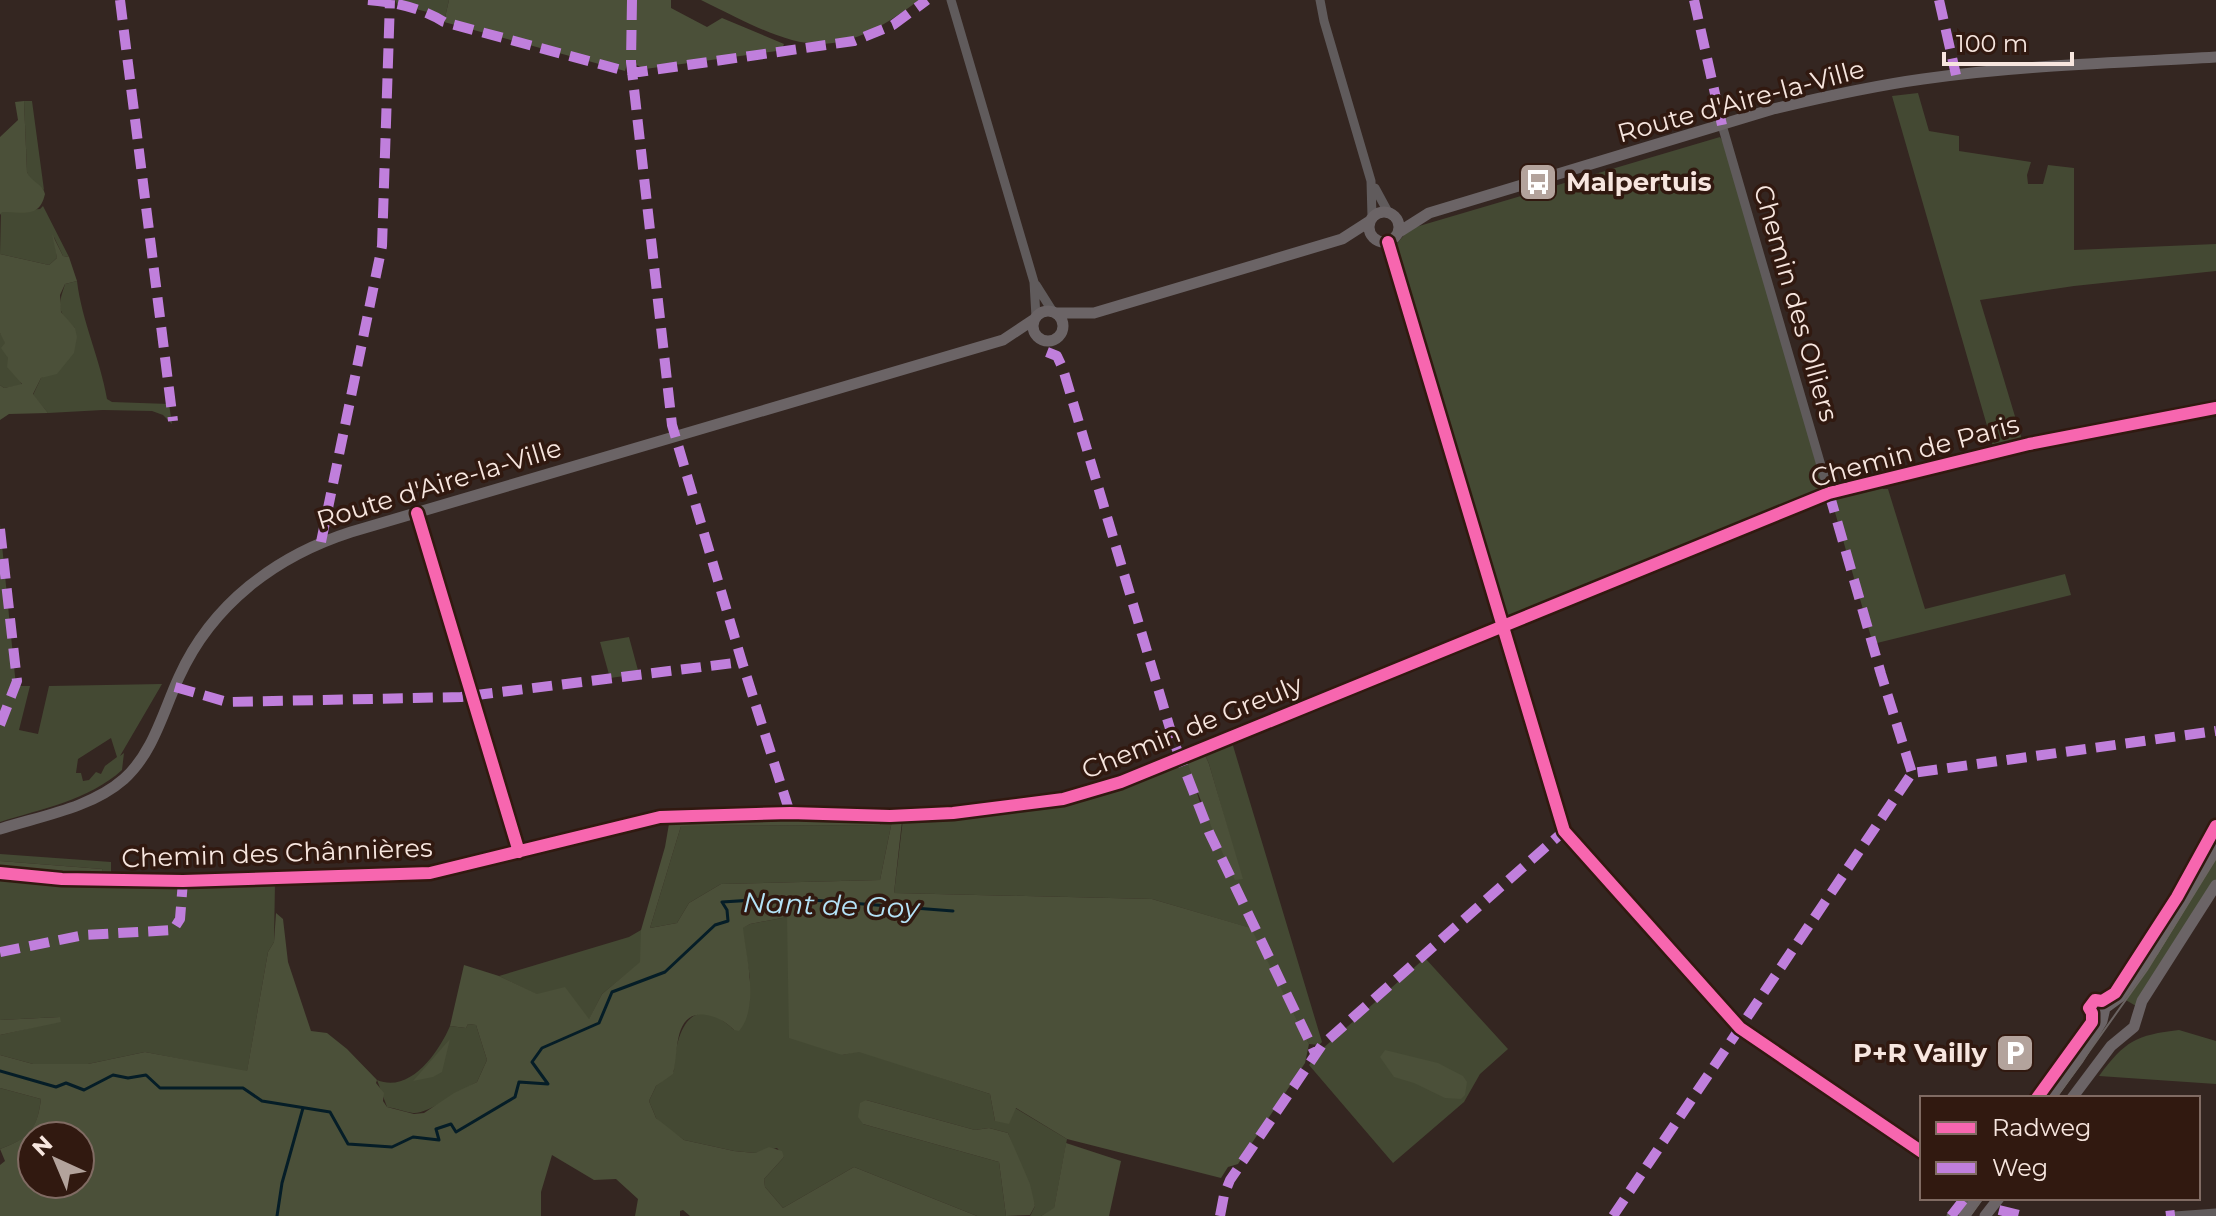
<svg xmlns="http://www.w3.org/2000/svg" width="2216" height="1216" font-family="Montserrat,sans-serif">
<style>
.green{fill:#444933;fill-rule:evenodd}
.forest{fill:#4b5039;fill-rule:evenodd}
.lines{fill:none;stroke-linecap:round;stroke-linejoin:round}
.stream{stroke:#051d27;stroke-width:3}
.minor{stroke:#605b5c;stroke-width:9}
.major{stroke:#6b6466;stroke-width:11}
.tram{stroke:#6b6462;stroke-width:2}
.quiet{stroke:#c07fdc;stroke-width:10;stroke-dasharray:20 10;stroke-linecap:butt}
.cycleway-casing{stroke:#311910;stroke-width:17}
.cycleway{stroke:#f766af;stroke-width:12}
.labels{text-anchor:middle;stroke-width:7;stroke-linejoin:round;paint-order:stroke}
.street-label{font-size:26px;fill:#f7e6df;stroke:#311910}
.poi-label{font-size:26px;font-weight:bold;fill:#f7e6df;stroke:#311910;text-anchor:start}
.water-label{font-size:28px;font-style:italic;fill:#b4e3f8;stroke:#311910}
</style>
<rect width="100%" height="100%" fill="#342621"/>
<path class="green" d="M395 0H449L444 22 431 13 397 4Z
M1918 93 1929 131 1959 136V151L2031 162 2027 175 2028 184H2043L2048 165 2074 168V250L2216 244V271L2074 286 1980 300 2023 443 1994 450 1892 96Z
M24 101H32L44 190 30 180 27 172Z
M1720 137 1725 145 1823 485 1817 495 1514 618 1500 612 1394 256 1395 246 1409 229Z
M43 206 69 257 63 256 54 237 57 258 49 265 0 254 1 212 40 209Z
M77 281C82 322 100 358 107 399L112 402 169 404 172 424 163 415 152 411 103 410 48 413 33 395 41 378C69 365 73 359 75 328 56 311 58 306 65 284Z
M0 333 4 337 8 358 22 385 4 388 0 385Z
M1881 483 1883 489H1888L1925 609 2065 574 2071 595 1873 644 1830 495Z
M0 525 16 686H30L19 730 38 734 49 686 162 684 120 756 124 753 122 770C89 800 41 809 0 822ZM111 738 117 757 105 766 101 774 96 772 89 780 83 781 81 773H76L78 759Z
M629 637 639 674 610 678 600 642Z
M1231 739 1322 1042 1319 1045 1309 1044 1250 928 1152 899 894 893 903 819 1065 801 1093 794 1186 757 1202 809 1242 879 1209 764 1203 750Z
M884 818 892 821 880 880 721 884 689 903 677 923 650 928 681 826 880 825Z
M0 854 111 862V878L105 877 102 869 0 861Z
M2216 854V879L2136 1006 2124 999Z
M0 876 83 882H275L274 942 268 952 247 1072 145 1052 88 1064H33L0 1055V1035L60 1021V1017L0 1020Z
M787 917 842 1055 859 1051 990 1094 995 1121 1015 1108 1067 1139 1054 1209 1041 1216H1030L1035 1206 1008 1133 989 1128 975 1130 866 1100 863 1124 999 1162 1006 1216H977L854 1167 783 1208 765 1187 764 1179 784 1157 777 1148 755 1153 734 1151 684 1140 664 1126 656 1118 649 1101 656 1086 674 1071C675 1031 692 989 734 1030L749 1006 750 978 742 928 750 924Z
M641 930V962L602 994 589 1020 499 976 629 937Z
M1425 958 1508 1049 1480 1074 1464 1102 1393 1163 1309 1065 1321 1050Z
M468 1024 476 1025 487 1060 477 1082C463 1089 426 1115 413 1113 404 1112 396 1108 387 1107L377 1080C410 1094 439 1052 450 1026L466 1028Z
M2179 1030 2216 1041V1084L2099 1076C2125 1041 2136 1035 2179 1030Z
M0 1088 41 1099C37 1130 30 1138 0 1149Z"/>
<path class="forest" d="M449 0H671V8L707 27 722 18 784 44 782 49 777 51 645 69 628 61 625 71 444 22Z
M701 0H919C827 70 795 46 701 0Z
M24 101 27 172C31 182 43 184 45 194 39 220 22 211 2 212L0 215V137L18 120 15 102Z
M52 234 63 256 69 257 77 281 65 284 60 295 61 312 75 328 77 337 74 353 57 374 41 378 33 394 48 413 9 414 0 420V385L4 388 22 384 7 367 8 358 1 348 5 343 0 333V254L49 265 57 258Z
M1203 750 1209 764 1243 879 1235 880C1216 840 1200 801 1186 759Z
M775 815 884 818 880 825 681 826 650 928 677 923 689 903 721 884 880 880 892 821H902L894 893 1152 899 1251 928 1309 1044 1305 1063 1238 1164 1228 1167 1221 1178 1067 1139 1016 1108 1009 1124 995 1121 990 1094 859 1052 842 1055 789 1038 787 917 750 924 743 928C746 956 760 1007 739 1031L734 1030C726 1022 718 1017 706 1015 672 1010 679 1055 673 1074L656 1086 649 1101 656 1118 684 1140 734 1151 755 1153 769 1147 782 1151 784 1157 764 1179 765 1187 783 1208 854 1167 977 1216H690L683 1210 680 1211V1216H635L638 1199 616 1179 594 1180 552 1155 541 1192V1216H0V1165L5 1161 0 1149C29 1138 37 1130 41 1099L0 1088V1055L33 1064H88L145 1052 247 1071 268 952 274 942 276 913 283 919 288 962 311 1031 327 1033 347 1049 377 1080 376 1083 384 1093 383 1101 387 1107 414 1114 424 1113 454 1093 477 1082 487 1060 476 1025 468 1024 466 1028 450 1026 464 965 499 976 537 994 565 987 589 1019 602 994 640 962 641 930 665 847 670 818ZM32 1136H80V1184H32Z
M0 861 102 869 105 877 0 870Z
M60 1017 61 1022 0 1035V1020Z
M450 1039 442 1072 433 1077 413 1081Z
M1385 1050 1438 1063 1463 1076 1467 1082 1465 1095 1461 1099 1445 1098 1414 1083 1394 1077 1380 1057Z
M866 1100 975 1130 989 1128 1008 1133 1030 1184 1035 1206 1030 1215 1006 1216 999 1162 863 1124 858 1117 860 1103Z
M1066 1143 1121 1161 1109 1216H1041L1054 1208Z"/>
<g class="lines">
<path class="stream" d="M0 1071 56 1087 66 1083 84 1090 113 1075 128 1078 146 1075 160 1088H243L262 1101 330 1112 348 1144 392 1147 413 1137 439 1140 436 1129 451 1124 456 1132 515 1097 519 1082 548 1084 532 1062 542 1048 599 1023 612 992 665 972 715 925 728 921 727 910 722 902 786 898 953 911
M277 1216 282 1183 303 1108"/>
<path class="minor" d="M951 0 1034 282 1036 317
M1320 0 1324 21 1371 181 1372 217
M1722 125 1829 493
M1375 188 1388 212
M1388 242 1406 304
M1036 285 1053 312
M2037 1098 2092 1022V1013L2089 1008 2095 1000 2102 1001 2115 993 2177 897 2216 826
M1951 1216 1965 1198
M2175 1216 2216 1213"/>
<path class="major" d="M1369 227a15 15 0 1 1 30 0a15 15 0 1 1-30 0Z
M1399 232 1429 213 1773 109C1823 97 1872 86 1923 79 2020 65 2118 63 2216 57
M1033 326a15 15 0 1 1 30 0a15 15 0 1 1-30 0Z
M1056 313H1094L1342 239 1370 221
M0 829C41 816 91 808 124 779 153 753 163 712 179 677 212 604 276 556 351 532L1003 340 1033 320
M2050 1098 2078 1060 2102 1021 2105 1008 2120 997 2154 950 2216 848
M2072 1098 2111 1046 2134 1027 2142 1001 2216 885
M1964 1216 1977 1198
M1985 1216 1999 1198"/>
<path class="tram" d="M2056 1098 2147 970 2216 858
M1970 1216 1983 1198"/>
<path class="quiet" d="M120 0 173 421
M368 0C394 2 422 8 444 22L618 69 639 72 854 41 893 25 927 0
M632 0 631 62 672 425 742 662 790 813
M1694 0 1722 125
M1939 0 1956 75
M1047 352 1057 356 1063 369 1174 742 1209 832 1315 1053
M1829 493 1881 674 1912 773
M0 529 17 681 0 725
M321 542 382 246 390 0
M175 687 227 702 461 697 742 662
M0 952 84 935 173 930 180 919 183 881
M1999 1210 2023 1216
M1220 1216 1224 1195 1230 1180 1322 1045 1564 831
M1613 1216 1912 773 2216 731
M1951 1216 1965 1198
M2166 1216 2175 1215"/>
<defs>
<path id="cycleway" d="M1388 242 1564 831 1740 1028 1922 1152
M417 513 519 852
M0 873 62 879 183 881 430 873 660 817 790 813 890 816 953 813 1063 799 1121 782 1829 493 2029 444 2216 408
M2037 1098 2092 1022V1013L2089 1008 2095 1000 2102 1001 2115 993 2177 897 2216 826"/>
</defs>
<use href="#cycleway" class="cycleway-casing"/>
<use href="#cycleway" class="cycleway"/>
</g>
<defs>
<symbol id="bus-square" viewBox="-11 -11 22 22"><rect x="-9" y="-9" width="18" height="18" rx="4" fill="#b3a39c" stroke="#311910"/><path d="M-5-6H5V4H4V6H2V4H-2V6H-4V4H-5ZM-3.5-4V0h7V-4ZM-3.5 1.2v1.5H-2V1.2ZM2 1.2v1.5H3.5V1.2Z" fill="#fff"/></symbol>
<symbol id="parking-square" viewBox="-11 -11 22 22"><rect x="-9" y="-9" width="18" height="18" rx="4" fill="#b3a39c" stroke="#311910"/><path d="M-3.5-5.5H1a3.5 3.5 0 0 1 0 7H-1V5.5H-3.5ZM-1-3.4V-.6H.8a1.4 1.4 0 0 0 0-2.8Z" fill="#fff"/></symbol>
</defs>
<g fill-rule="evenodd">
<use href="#bus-square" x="1516" y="160" width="44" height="44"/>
<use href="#parking-square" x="1993" y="1031" width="44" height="44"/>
</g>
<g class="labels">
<g class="street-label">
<text transform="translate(1741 101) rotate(-15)" y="9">Route d'Aire-la-Ville</text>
<text transform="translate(1796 303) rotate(74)" y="9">Chemin des Olliers</text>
<text transform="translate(1915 451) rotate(-15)" y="9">Chemin de Paris</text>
<text transform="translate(439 484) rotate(-17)" y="9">Route d'Aire-la-Ville</text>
<text transform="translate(1192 727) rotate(-22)" y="9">Chemin de Greuly</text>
<text transform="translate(277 853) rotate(-2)" y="9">Chemin des Chânnières</text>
</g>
<g class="poi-label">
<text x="1566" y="191">Malpertuis</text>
<text x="1987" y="1062" text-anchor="end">P+R Vailly</text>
</g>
<g class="water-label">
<text transform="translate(831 905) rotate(2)" y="10">Nant de Goy</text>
</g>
</g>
<rect x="1920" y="1096" width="280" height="104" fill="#311910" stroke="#806b63" stroke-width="2"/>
<rect x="1936" y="1122" width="40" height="12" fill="#f766af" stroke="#806b63" stroke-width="2"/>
<text x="1992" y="1136" font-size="24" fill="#f7e6df">Radweg</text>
<rect x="1936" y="1162" width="40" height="12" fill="#c07fdc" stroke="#806b63" stroke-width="2"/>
<text x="1992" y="1176" font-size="24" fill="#f7e6df">Weg</text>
<g transform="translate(56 1160) rotate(316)"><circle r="38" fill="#311910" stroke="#806b63" stroke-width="2"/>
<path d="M0-6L14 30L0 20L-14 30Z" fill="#b3a39c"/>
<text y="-12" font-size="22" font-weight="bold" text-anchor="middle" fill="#f7e6df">N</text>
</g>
<path d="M1944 52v12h128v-12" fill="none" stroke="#f7e6df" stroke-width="4"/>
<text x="1956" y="52" font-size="24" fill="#f7e6df" stroke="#311910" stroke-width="6" paint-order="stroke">100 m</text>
</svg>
